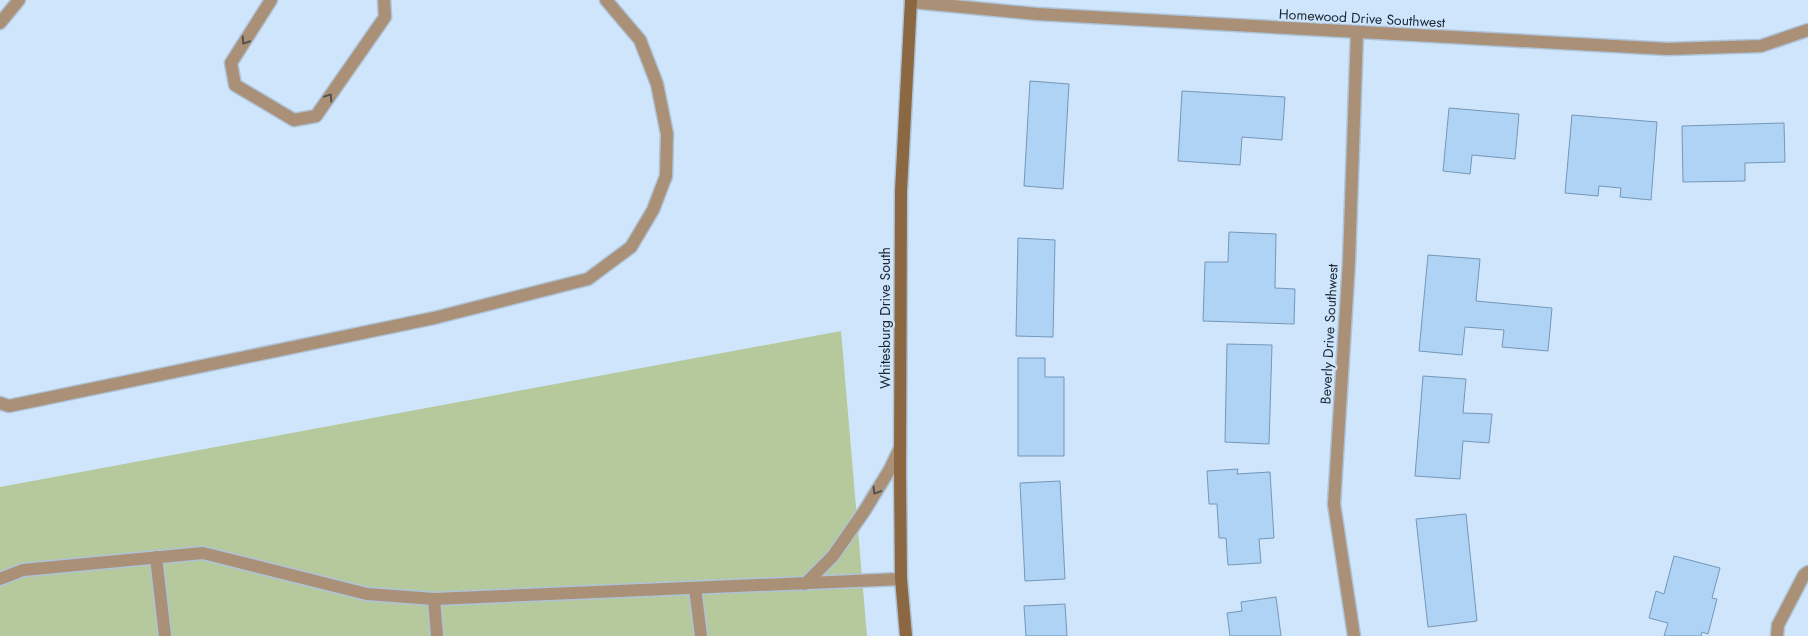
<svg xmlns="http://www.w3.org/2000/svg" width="1808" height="636" font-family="Jost,sans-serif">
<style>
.green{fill:#b5c99c}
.building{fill:#afd3f5;stroke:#7597b8}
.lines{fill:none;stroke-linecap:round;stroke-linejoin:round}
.service-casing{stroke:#aec3d7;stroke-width:15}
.minor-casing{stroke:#aec3d7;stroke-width:15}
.secondary-casing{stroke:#aec3d7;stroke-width:15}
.service{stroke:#a99077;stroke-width:12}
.minor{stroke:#a99077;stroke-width:12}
.secondary{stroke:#8b6842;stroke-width:12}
.oneway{stroke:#53514f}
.labels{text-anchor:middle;stroke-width:4;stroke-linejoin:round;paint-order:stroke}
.street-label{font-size:14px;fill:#192734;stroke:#cfe5fb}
</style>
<rect width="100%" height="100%" fill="#cfe5fb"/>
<path class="green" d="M841 331 867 636H0V487Z"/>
<path class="building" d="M1030 81 1069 84 1063 189 1024 186Z
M1182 91 1285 97 1282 140 1242 137 1240 165 1178 161Z
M1449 108 1519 114 1515 159 1472 155 1470 174 1443 171Z
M1572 115 1657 122 1651 200 1620 197 1621 188 1599 186 1598 196 1565 193Z
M1784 123 1785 162 1745 163V181L1683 182 1682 126Z
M1229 232 1276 234 1275 288 1295 289 1294 324 1203 321 1205 262H1228Z
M1018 238 1055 240 1053 337 1016 336Z
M1428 255 1480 259 1476 301 1552 308 1548 351 1502 347 1504 330 1465 327 1462 355 1419 351Z
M1227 344 1272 345 1269 444 1225 442Z
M1018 358H1045V377H1064V456H1018Z
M1423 376 1466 379 1463 413 1492 414 1489 443 1463 441 1460 479 1415 476Z
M1238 469 1237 474 1270 472 1274 538 1259 539 1261 563 1228 565 1226 538H1219L1217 504H1209L1207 471Z
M1060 481 1065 579 1025 581 1020 483Z
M1466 514 1477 621 1428 627 1416 519Z
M1674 556 1720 568 1712 598 1717 599 1708 634 1702 632 1701 636H1664L1668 623 1649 618 1656 591 1664 594Z
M1276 597 1281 636H1230L1227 613 1242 611 1241 602Z
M1065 604 1067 636H1026L1024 606Z"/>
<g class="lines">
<defs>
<path id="service" d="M0 23 19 0
M0 403 9 406 434 318 588 279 631 247 653 210 666 176 667 134 657 84 640 40 606 0
M156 557 165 636
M0 579 23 570 203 553 367 594 434 599 901 579
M805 584 833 556 865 510 890 469 900 448
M695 588 701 636
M434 599 437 636"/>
<path id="minor" d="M271 0 231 63 235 85 294 120 316 116 385 17 384 0
M911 2 1037 14 1668 49 1761 46 1808 30
M1354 636 1334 504 1349 261 1357 33
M1777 636 1778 625 1804 575 1808 572"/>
<path id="secondary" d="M906 636 901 579 900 472 901 191 911 0"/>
</defs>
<use href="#service" class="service-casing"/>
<use href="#minor" class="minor-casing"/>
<use href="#secondary" class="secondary-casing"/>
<use href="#service" class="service"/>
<use href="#minor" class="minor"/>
<use href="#secondary" class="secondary"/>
</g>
<defs><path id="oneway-chevron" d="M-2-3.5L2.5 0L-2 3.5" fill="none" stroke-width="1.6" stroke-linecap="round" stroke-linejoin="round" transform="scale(1.25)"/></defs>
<g class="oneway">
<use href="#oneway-chevron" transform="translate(245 41) rotate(123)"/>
<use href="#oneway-chevron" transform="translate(329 97) rotate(-56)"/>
<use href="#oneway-chevron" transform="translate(876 491) rotate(121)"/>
</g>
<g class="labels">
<g class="street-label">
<text transform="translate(1362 18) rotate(3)" y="5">Homewood Drive Southwest</text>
<text transform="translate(885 318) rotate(-90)" y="5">Whitesburg Drive South</text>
<text transform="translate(1329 334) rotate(-87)" y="5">Beverly Drive Southwest</text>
</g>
</g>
</svg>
